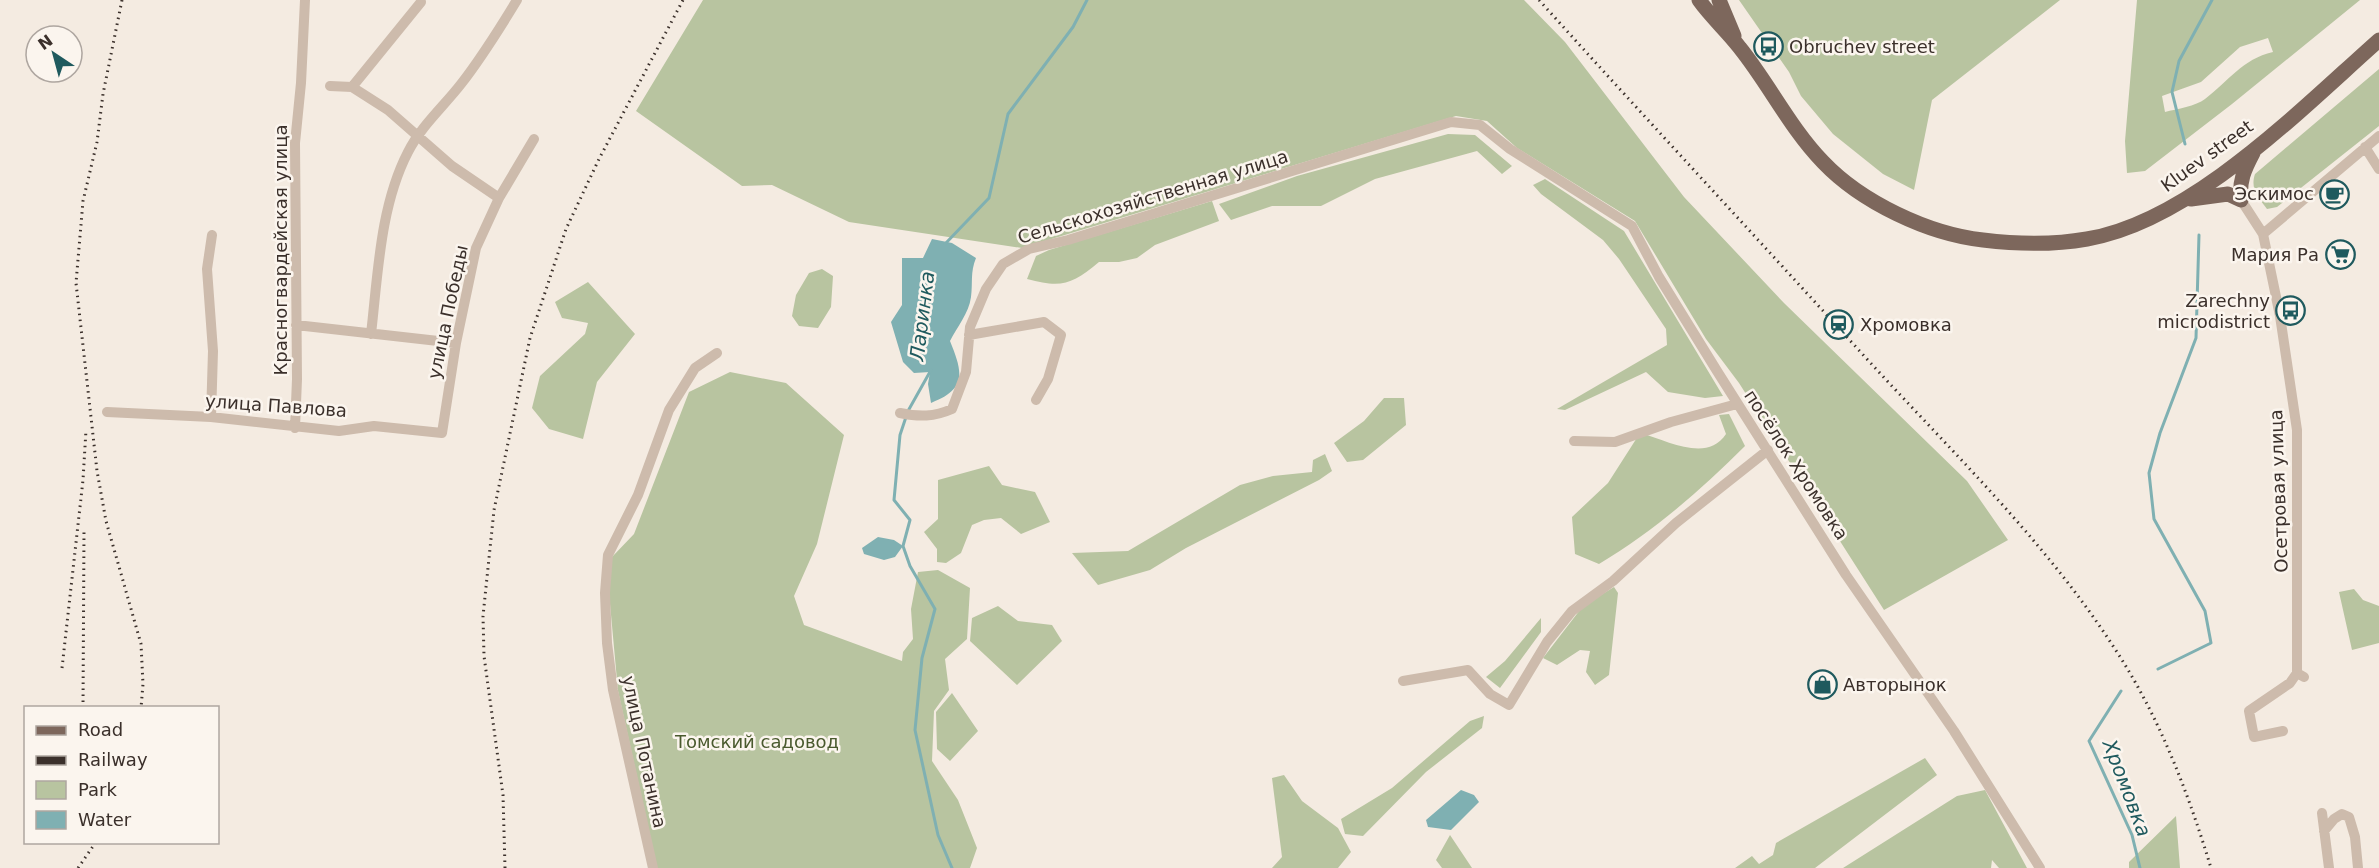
<svg xmlns="http://www.w3.org/2000/svg" width="2379" height="868" font-family="'DejaVu Sans',sans-serif">
<style>
.green{fill:#b8c4a0;fill-rule:evenodd}
.water{fill:#7fb0b2}
.lines{fill:none;stroke-linecap:round;stroke-linejoin:round}
.stream{stroke:#7fb0b2;stroke-width:3}
.street{stroke:#cdbbac;stroke-width:10}
.primary{stroke:#7d675c;stroke-width:15}
.rail{stroke:#3b302b;stroke-width:3;stroke-dasharray:1.5 4.5;stroke-linecap:butt}
.labels{text-anchor:middle;stroke-width:5;stroke-linejoin:round;paint-order:stroke}
.poi-label{font-size:18px;fill:#3b302b;stroke:#fbf5ee;text-anchor:start}
.street-label{font-size:18px;fill:#3b302b;stroke:#fbf5ee}
.park-label{font-size:18px;fill:#4a5a2e;stroke:#fbf5ee}
.water-label{font-size:20px;font-style:italic;fill:#1f5a5e;stroke:#fbf5ee}
</style>
<rect width="100%" height="100%" fill="#f4ebe1"/>
<path class="green" d="M703 0H1524L1565 42 1684 197 1784 303 1967 481 2008 540 1884 610 1739 383 1706 339 1635 221 1517 148 1487 121 1456 116 1022 248 849 222 772 185 742 186 636 111Z
M1739 0H2060L1932 100 1914 190 1883 174 1833 134 1801 96 1789 72Z
M2137 0H2360L2232 104 2145 171 2127 173 2125 141ZM2268 38 2273 52C2242 59 2229 81 2205 99 2196 106 2177 109 2165 112L2162 96 2201 82 2240 47Z
M2379 69V126L2277 207 2267 209C2258 197 2250 189 2255 174Z
M1448 134 1475 135 1512 166 1502 174 1477 151 1375 179 1321 206H1272L1231 220 1219 204 1297 176Z
M1545 179 1624 231 1723 396 1705 398 1668 392 1646 372 1565 410 1557 409 1667 345 1666 329 1619 259 1603 240 1541 194 1533 185Z
M1212 201 1219 221 1155 245 1137 258 1119 262H1099C1072 285 1061 288 1027 279L1036 256 1049 250Z
M822 269 833 276 831 307 818 328 799 326 792 316 796 295 809 273Z
M588 282 635 334 597 382 583 439 549 429 532 408 540 376 585 334 588 323 562 318 555 302Z
M730 372 786 383 844 435 817 544 794 596 804 625 902 661 903 652 913 639 911 609 918 572 938 570 970 588 967 639 945 659 949 690 934 711 932 761 958 800 977 848 970 868H657L618 691 609 593 612 557 634 534 689 392Z
M1384 398H1404L1406 425 1363 460 1347 462 1334 443 1364 421Z
M1729 414 1745 446C1700 491 1654 531 1599 564L1575 554 1572 517 1608 483 1640 433C1669 441 1707 463 1726 434L1719 415Z
M1325 454 1332 471 1319 480 1186 548 1150 570 1098 585 1072 553 1128 551 1240 485 1273 476 1312 472 1313 460Z
M989 466 1002 485 1035 492 1050 522 1021 534 1001 518 984 520 972 525 961 553 946 563 937 562V549L924 532 938 519V480Z
M1614 587 1618 593 1609 675 1595 685 1586 672 1590 651 1580 650 1557 665 1543 658 1583 606Z
M2354 589 2363 600 2379 606V643L2352 650 2339 592Z
M998 606 1018 621 1052 625 1062 641 1017 685 970 641 972 618Z
M1541 618V632L1500 688 1486 677 1505 661Z
M952 693 978 731 950 761 937 749 936 712Z
M1484 716 1482 728 1426 772 1363 836 1345 834 1341 819 1392 788 1470 721Z
M1925 758 1937 775 1815 868H1735L1752 856 1759 864 1773 855 1776 843Z
M1284 775 1302 801 1338 828 1351 852 1338 868H1272L1282 857 1272 778Z
M1985 790 2027 868H1999L1992 860 1991 868H1843L1957 796Z
M2176 816 2180 868H2129V862Z
M1450 835 1472 868H1442L1436 860Z"/>
<path class="water" d="M932 239 952 243 976 258C970 273 973 282 971 297 969 313 957 327 950 341 963 373 967 389 931 403L928 384 930 372 914 373 903 362 891 322 902 305V258H923Z
M878 537 894 540 903 546 895 557 884 560 864 554 862 548Z
M1461 790 1474 795 1479 802 1451 830 1428 827 1426 820Z"/>
<g class="lines">
<path class="stream" d="M2185 144 2172 92 2179 61 2212 0
M945 244 989 198 1008 114 1073 27 1087 0
M908 411 931 370
M906 417 900 435 894 500 910 520 903 546 910 566 935 609 922 658 915 730 938 835 952 868
M2158 669 2211 643 2205 611 2154 519 2149 473 2160 433 2196 338 2199 235
M2121 691 2089 741 2132 835 2140 868"/>
<path class="street" d="M330 86 352 87 388 110 452 166 499 198
M352 87 421 2
M2365 147 2379 169
M2241 200 2263 234 2280 316 2297 430V673L2304 677
M2263 234 2379 136
M296 325 456 343
M371 334C378 274 380 206 408 152 421 126 444 106 461 84 482 57 500 28 517 0
M969 335 1044 322 1061 335 1048 379 1036 400
M107 412 211 417 339 431 374 426 442 433 456 343 476 248 499 198 534 139
M900 413C919 417 934 417 952 409L966 372 970 327 986 289 1003 264 1029 249 1068 240 1451 122 1480 125 1510 149 1632 226 1659 277 1717 371 1846 575 1954 731 2040 868
M211 417 213 351 207 269 212 235
M295 428 297 379 295 143 301 83 305 0
M1574 441 1615 442 1671 422 1737 404
M1403 681 1468 670 1490 694 1509 705 1547 642 1572 611 1613 581 1676 523 1768 450
M2283 731 2254 737 2249 711 2290 683 2297 673
M2322 813 2329 868
M2324 831 2334 819 2342 814 2349 817 2355 837 2358 868
M653 868 613 690 607 643 605 593 608 555 638 495 669 410 695 368 717 353"/>
<path class="primary" d="M1699 0C1711 17 1727 31 1740 48 1769 84 1790 128 1823 162 1861 202 1928 234 1983 240 2016 244 2053 245 2087 239 2191 222 2301 109 2379 40
M1719 0 1734 36
M2191 199 2228 194 2241 200
M2241 200C2239 181 2244 170 2253 153"/>
<path class="rail" d="M122 0 103 94 97 142 83 201 76 283 97 471 106 521 141 644 143 684 141 708
M1539 0C1647 120 1757 238 1866 358 1952 452 2046 542 2115 649 2159 716 2188 792 2211 868
M62 668 83 480 86 430
M83 708 84 530
M78 868 96 842
M505 868 503 795 484 656 483 616 494 510 530 338 566 229 599 159 683 0"/>
</g>
<defs>
<symbol id="bus-ring" viewBox="-11 -11 22 22"><circle r="9.5" fill="#fbf5ee" stroke="#1f5a5e" stroke-width="1.5"/><path d="M-5-6H5V4H4V6H2V4H-2V6H-4V4H-5ZM-3.5-4V0h7V-4ZM-3.5 1.2v1.5H-2V1.2ZM2 1.2v1.5H3.5V1.2Z" fill="#1f5a5e"/></symbol>
<symbol id="cafe-ring" viewBox="-11 -11 22 22"><circle r="9.5" fill="#fbf5ee" stroke="#1f5a5e" stroke-width="1.5"/><path d="M-5.5-4.5H6V0H3Q3 3.5 0 3.5H-2.5Q-5.5 3.5-5.5 0ZM3-3.2v2h1.7v-2ZM-6 4.5H4V6H-6Z" fill="#1f5a5e"/></symbol>
<symbol id="supermarket-ring" viewBox="-11 -11 22 22"><circle r="9.5" fill="#fbf5ee" stroke="#1f5a5e" stroke-width="1.5"/><path d="M-6-5.5h2.5l.6 2H6L4.5 2H-2.5L-4.4-4H-6ZM-1.5 3.2a1.3 1.3 0 1 0 .1 0ZM3 3.2a1.3 1.3 0 1 0 .1 0Z" fill="#1f5a5e"/></symbol>
<symbol id="station-ring" viewBox="-11 -11 22 22"><circle r="9.5" fill="#fbf5ee" stroke="#1f5a5e" stroke-width="1.5"/><path d="M-3-6H3Q5-6 5-4V2Q5 4 3 4L4.5 6H3L1.5 4h-3L-3 6H-4.5L-3 4Q-5 4-5 2V-4Q-5-6-3-6ZM-3.5-4v3h7v-3ZM-3.5 1v1.5H-2V1ZM2 1v1.5H3.5V1Z" fill="#1f5a5e"/></symbol>
<symbol id="shop-ring" viewBox="-11 -11 22 22"><circle r="9.5" fill="#fbf5ee" stroke="#1f5a5e" stroke-width="1.5"/><path d="M-5-2.5h2.3a2.7 3.5 0 0 1 5.4 0H5L5.5 6h-11ZM-1.5-2.5h3a1.5 2.3 0 0 0-3 0Z" fill="#1f5a5e"/></symbol>
</defs>
<g fill-rule="evenodd">
<use href="#bus-ring" x="1752" y="30" width="33" height="33"/>
<use href="#cafe-ring" x="2318" y="178" width="33" height="33"/>
<use href="#supermarket-ring" x="2324" y="238" width="33" height="33"/>
<use href="#bus-ring" x="2274" y="294" width="33" height="33"/>
<use href="#station-ring" x="1822" y="308" width="33" height="33"/>
<use href="#shop-ring" x="1806" y="668" width="33" height="33"/>
</g>
<g class="labels">
<g class="poi-label">
<text x="1789" y="53">Obruchev street</text>
<text x="2314" y="200" text-anchor="end">Эскимос</text>
<text x="2319" y="261" text-anchor="end">Мария Ра</text>
<text x="2270" y="307" text-anchor="end">Zarechny<tspan x="2270" dy="21">microdistrict</tspan></text>
<text x="1860" y="331">Хромовка</text>
<text x="1843" y="691">Авторынок</text>
</g>
<g class="street-label">
<text transform="translate(2207 156) rotate(-36)" y="6">Kluev street</text>
<text transform="translate(1153 197) rotate(-17)" y="6">Сельскохозяйственная улица</text>
<text transform="translate(281 250) rotate(-90)" y="6">Красногвардейская улица</text>
<text transform="translate(448 312) rotate(-78)" y="6">улица Победы</text>
<text transform="translate(276 406) rotate(4)" y="6">улица Павлова</text>
<text transform="translate(1796 465) rotate(57)" y="6">посёлок Хромовка</text>
<text transform="translate(2279 491) rotate(-92)" y="6">Осетровая улица</text>
<text transform="translate(644 752) rotate(78)" y="6">улица Потанина</text>
</g>
<g class="park-label">
<text x="757" y="748">Томский садовод</text>
</g>
<g class="water-label">
<text transform="translate(922 316) rotate(-83)" y="7">Ларинка</text>
<text transform="translate(2127 788) rotate(69)" y="7">Хромовка</text>
</g>
</g>
<rect x="24" y="706" width="195" height="138" fill="#fbf5ee" stroke="#aea6a0" stroke-width="1.5"/>
<rect x="36" y="726" width="30" height="9" fill="#7d675c" stroke="#aea6a0" stroke-width="1.5"/>
<text x="78" y="736" font-size="18" fill="#3b302b">Road</text>
<rect x="36" y="756" width="30" height="9" fill="#3b302b" stroke="#aea6a0" stroke-width="1.5"/>
<text x="78" y="766" font-size="18" fill="#3b302b">Railway</text>
<rect x="36" y="781" width="30" height="18" fill="#b8c4a0" stroke="#aea6a0" stroke-width="1.5"/>
<text x="78" y="796" font-size="18" fill="#3b302b">Park</text>
<rect x="36" y="811" width="30" height="18" fill="#7fb0b2" stroke="#aea6a0" stroke-width="1.5"/>
<text x="78" y="826" font-size="18" fill="#3b302b">Water</text>
<g transform="translate(54 54) rotate(324)"><circle r="28" fill="#fbf5ee" stroke="#aea6a0" stroke-width="1.5"/>
<path d="M0-4.5L10 22L0 15L-10 22Z" fill="#1f5a5e"/>
<text y="-9" font-size="16" font-weight="bold" text-anchor="middle" fill="#3b302b">N</text>
</g>
</svg>
